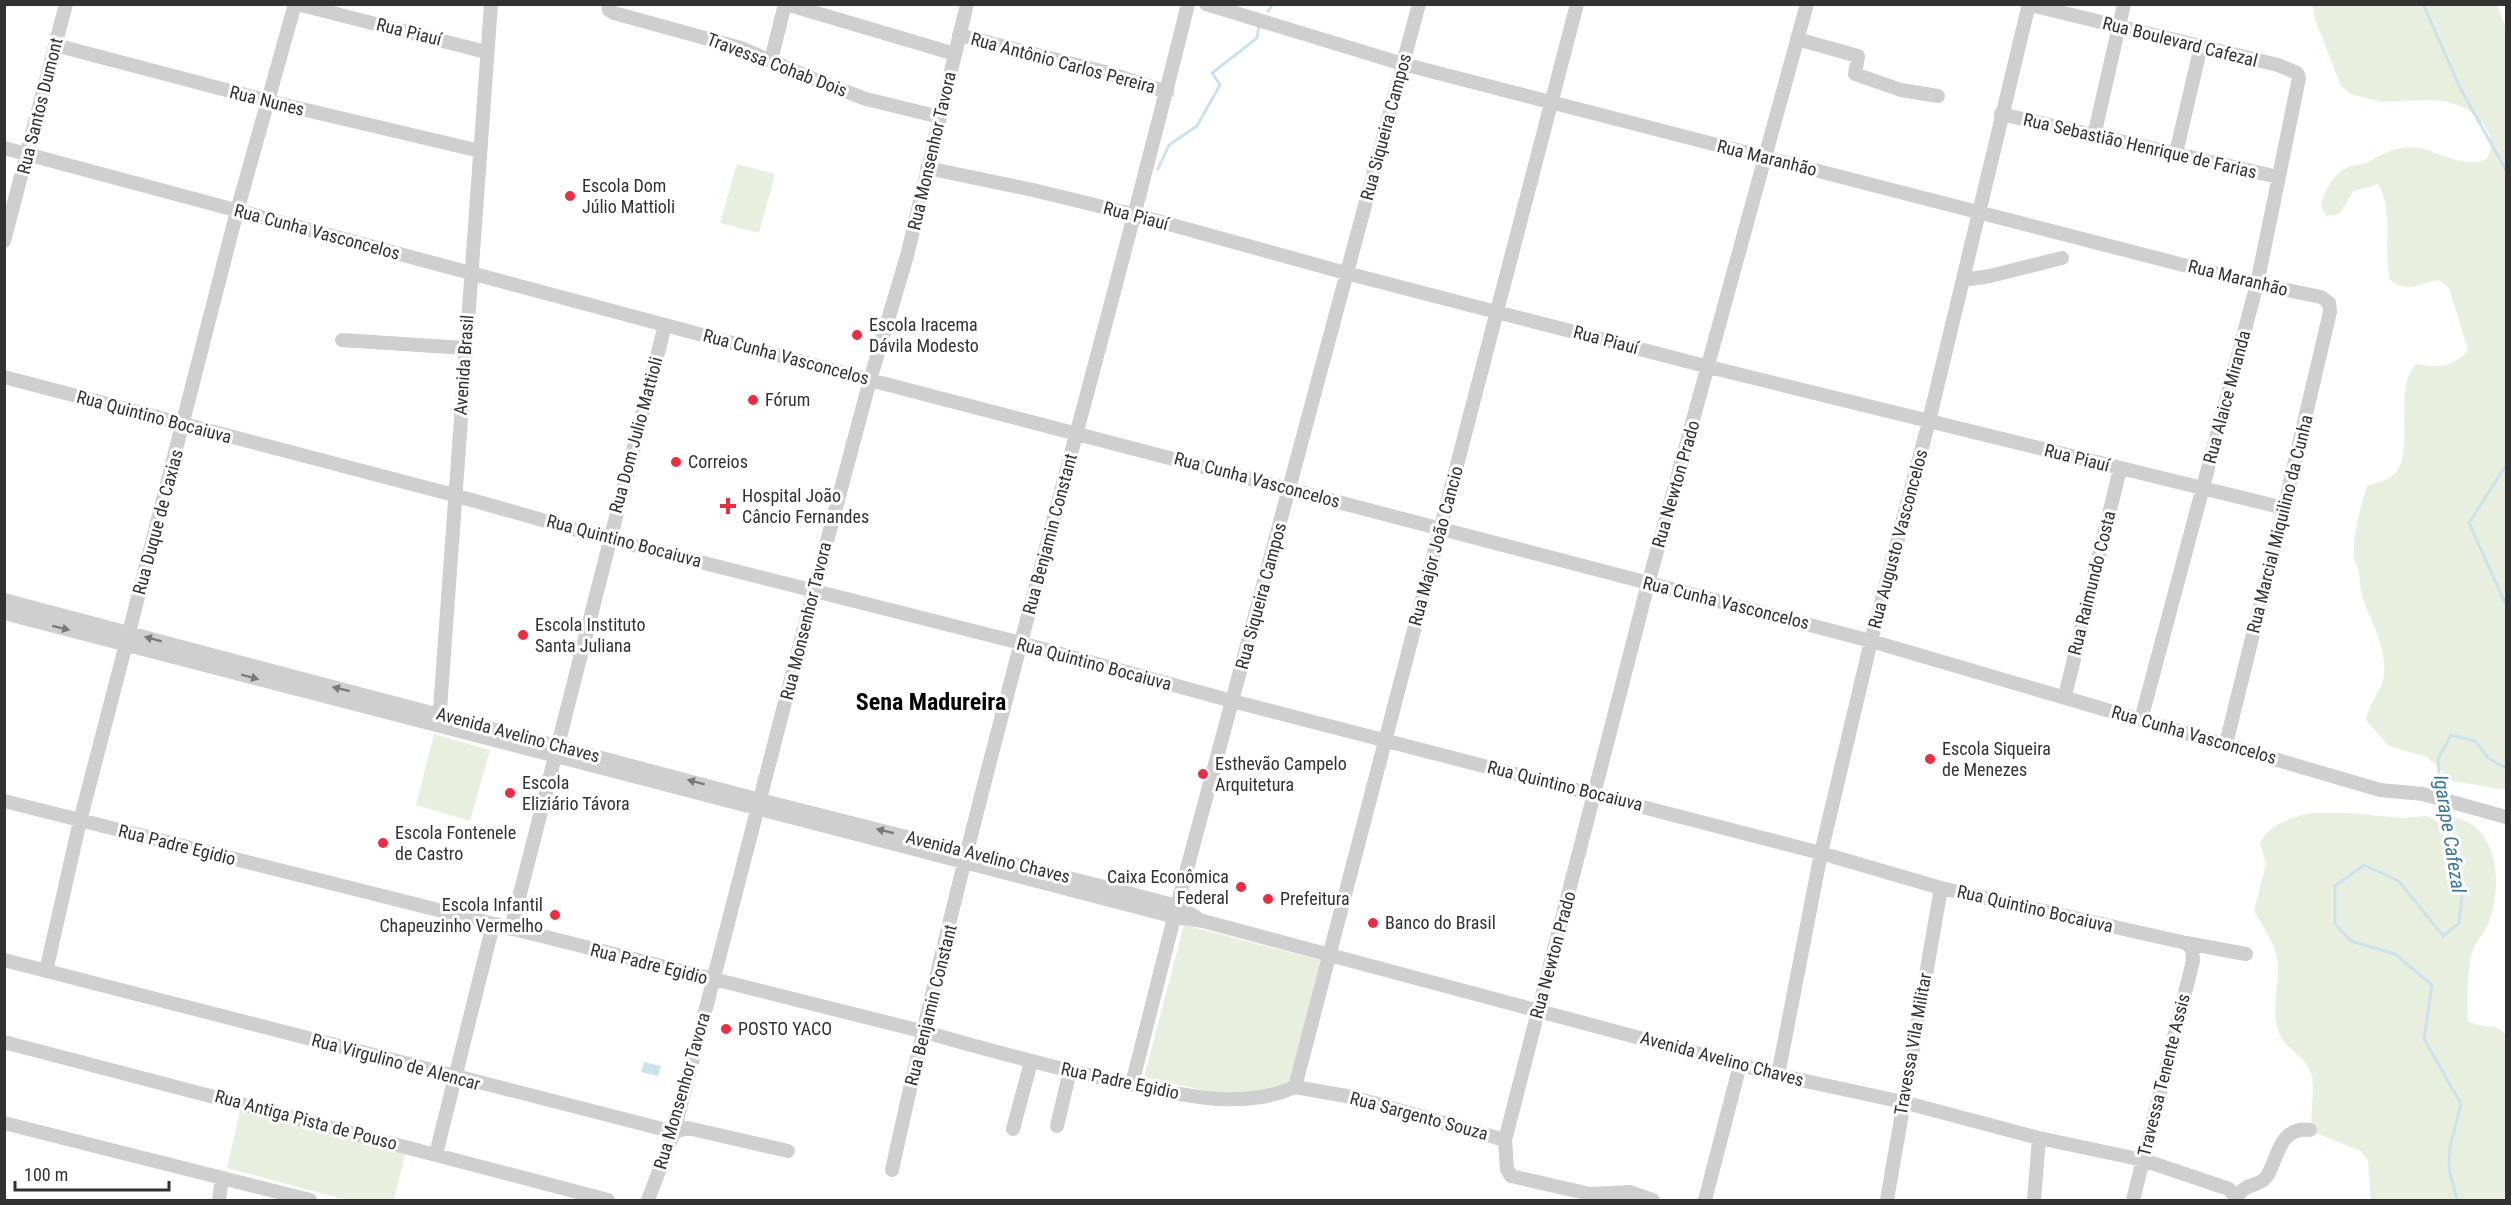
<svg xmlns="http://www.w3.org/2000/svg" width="2511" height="1205" font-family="'Roboto Condensed',sans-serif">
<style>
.green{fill:#e8efdf}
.water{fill:#cbe2ef}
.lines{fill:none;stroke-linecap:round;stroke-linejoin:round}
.stream{stroke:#cbe2ef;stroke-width:3}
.minor{stroke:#cfcfcf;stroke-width:14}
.oneway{fill:#797979}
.poi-dot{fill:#ef2d42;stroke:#fff;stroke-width:2}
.labels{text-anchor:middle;stroke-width:6;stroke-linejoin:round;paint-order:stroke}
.street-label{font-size:18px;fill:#323232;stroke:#fff}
.poi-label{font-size:18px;fill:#323232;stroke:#fff;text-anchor:start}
.water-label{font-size:20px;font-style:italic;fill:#3a789a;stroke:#fff}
.district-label{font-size:24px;font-weight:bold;fill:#000;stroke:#fff}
</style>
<rect width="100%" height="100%" fill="#fff"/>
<path class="green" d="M2312 5H2497L2506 28V790L2453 781 2427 757 2389 746 2366 720C2370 698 2386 690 2384 665 2383 640 2371 622 2363 599 2360 590 2360 581 2359 572 2358 567 2355 563 2354 559 2352 539 2361 504 2367 486 2374 483 2383 482 2389 478 2420 461 2390 391 2416 364 2438 368 2453 368 2468 350L2449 288 2439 280C2419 283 2409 294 2390 280 2382 248 2395 213 2378 184L2354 191 2339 214 2326 216 2321 206C2324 192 2332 176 2346 168 2353 164 2361 165 2368 162 2383 154 2394 147 2411 147 2438 149 2461 170 2487 159L2491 149 2490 136 2484 125 2467 109 2445 101 2430 100 2382 102 2351 94 2341 86 2315 19Z
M737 164 775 174 759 233 720 223Z
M434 734 490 750 470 821 416 805Z
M2311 813H2350L2401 818 2426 816 2437 821 2446 842 2455 837 2451 827 2456 818C2499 828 2502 884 2490 919 2486 933 2474 942 2471 956 2467 976 2467 1001 2468 1021 2482 1029 2496 1022 2506 1035V1200H2371L2368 1161 2361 1151 2313 1132C2308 1111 2318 1084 2309 1068 2298 1048 2280 1050 2276 1021 2273 1004 2278 987 2278 970 2279 948 2264 929 2254 911L2266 864 2260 842C2272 823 2290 818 2311 813Z
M1184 925 1323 961 1289 1085 1252 1096 1217 1093 1144 1077Z
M240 1111 406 1151 394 1200H347L227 1168Z"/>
<path class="water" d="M644 1062 661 1066 658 1076 641 1072Z"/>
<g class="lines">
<path class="stream" d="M2423 4 2460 88 2506 170
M1268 11 1273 4
M1158 169 1169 145 1197 126 1220 85 1212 73 1257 38 1259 25
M2506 465 2469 523 2506 605
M2441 795 2438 759 2451 735 2475 741 2488 758 2506 768
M2442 805 2462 896 2459 923 2443 936 2399 881 2364 865 2335 886V924L2351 941 2395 954 2432 985 2424 1039 2461 1104 2450 1147 2449 1169 2457 1200"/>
<path class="minor" d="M297 4 486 52
M608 4 609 10 614 13 741 48 818 81 866 99 940 117
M786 4 955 54
M1206 4 1403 64 2257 284 2321 297 2329 303 2330 312 2284 508 2226 744
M2027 4 2278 65 2297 73 2299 78 2257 284 2141 720
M959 35 1105 72 1167 92
M1797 39 1858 56 1855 74 1901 90 1938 96
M55 45 268 101 480 151
M771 60 785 4
M2001 114 2278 177
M2094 136 2124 4
M4 148 870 380 1871 641 2380 790 2423 794 2506 817
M2176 153 2201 46
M927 168 1033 190 1136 215 1346 273 1709 367 2284 508
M4 241 66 4
M1963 280 1990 276 2062 258
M342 340 465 348
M4 377 454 495 609 539 1021 643 1232 701 1821 853 1941 888 2186 943 2192 949 2193 961 2133 1200
M4 600 760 800 1116 890 1177 906 1196 917
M4 613C395 713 784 816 1175 917L1203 921 1778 1075 1903 1102 2039 1138 2143 1160 2229 1189 2237 1200
M2065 696 2120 469
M439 723 491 4
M4 801 925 1032C988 1050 1051 1067 1115 1081 1172 1093 1239 1112 1295 1087
M511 929 665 325
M2186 943 2246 954
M4 960 674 1132 688 1128 788 1151
M46 971 80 821 126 644 237 211 295 4
M4 1042 608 1200
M1778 1075 1821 853 1871 641 1929 421 2029 4
M1132 1084 1177 906 1419 4
M1295 1087 1577 4
M1295 1087 1352 1097 1505 1140
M4 1123 310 1200
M1057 1126 1070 1071
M1013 1129 1031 1062
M436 1154 493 925
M892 1170C977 778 1092 393 1188 4
M2236 1198C2247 1183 2250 1188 2262 1181 2278 1171 2274 1125 2310 1130
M219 1200 222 1179
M648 1200 674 1132 814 590 870 380 907 256 967 4
M1653 1200 1630 1192 1590 1194 1511 1176 1507 1169 1505 1140 1648 584 1807 4
M1705 1200 1740 1065
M1887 1200 1941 888
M2034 1200 2039 1138"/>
</g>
<defs><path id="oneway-solid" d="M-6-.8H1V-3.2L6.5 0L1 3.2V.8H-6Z" transform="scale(1.5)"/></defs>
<g class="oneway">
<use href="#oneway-solid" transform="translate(61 628) rotate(14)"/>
<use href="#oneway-solid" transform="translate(153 639) rotate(-165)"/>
<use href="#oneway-solid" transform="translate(250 677) rotate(15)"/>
<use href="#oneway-solid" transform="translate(341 689) rotate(-166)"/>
<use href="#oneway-solid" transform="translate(696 782) rotate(-165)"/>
<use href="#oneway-solid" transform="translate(885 831) rotate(-166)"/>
</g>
<g class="poi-dot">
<circle cx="570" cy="196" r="6"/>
<circle cx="857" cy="335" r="6"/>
<circle cx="753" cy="400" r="6"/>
<circle cx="676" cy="462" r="6"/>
<path d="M725 497h6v6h6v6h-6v6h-6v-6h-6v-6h6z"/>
<circle cx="523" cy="635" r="6"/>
<circle cx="1930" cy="759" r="6"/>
<circle cx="1203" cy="774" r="6"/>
<circle cx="510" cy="793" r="6"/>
<circle cx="383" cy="843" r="6"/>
<circle cx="1241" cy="887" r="6"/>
<circle cx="1268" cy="899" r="6"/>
<circle cx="555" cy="915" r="6"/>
<circle cx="1373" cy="923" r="6"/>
<circle cx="726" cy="1029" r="6"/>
</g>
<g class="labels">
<g class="street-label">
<text transform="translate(409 32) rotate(14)" y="6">Rua Piauí</text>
<text transform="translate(2180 42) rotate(14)" y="6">Rua Boulevard Cafezal</text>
<text transform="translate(1063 63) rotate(15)" y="6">Rua Antônio Carlos Pereira</text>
<text transform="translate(777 65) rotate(21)" y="6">Travessa Cohab Dois</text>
<text transform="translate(267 101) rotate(14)" y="6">Rua Nunes</text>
<text transform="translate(40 106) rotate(-76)" y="6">Rua Santos Dumont</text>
<text transform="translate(1386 127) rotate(-75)" y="6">Rua Siqueira Campos</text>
<text transform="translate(2140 146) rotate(13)" y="6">Rua Sebastião Henrique de Farias</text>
<text transform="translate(932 151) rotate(-77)" y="6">Rua Monsenhor Tavora</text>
<text transform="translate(1767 158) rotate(14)" y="6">Rua Maranhão</text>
<text transform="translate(1136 216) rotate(15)" y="6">Rua Piauí</text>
<text transform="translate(317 232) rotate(15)" y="6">Rua Cunha Vasconcelos</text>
<text transform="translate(2238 278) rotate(14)" y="6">Rua Maranhão</text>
<text transform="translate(1606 340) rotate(15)" y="6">Rua Piauí</text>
<text transform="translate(786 357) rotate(15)" y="6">Rua Cunha Vasconcelos</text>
<text transform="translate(464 365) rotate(-86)" y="6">Avenida Brasil</text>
<text transform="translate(2227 397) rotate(-75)" y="6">Rua Alaice Miranda</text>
<text transform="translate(154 417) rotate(15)" y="6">Rua Quintino Bocaiuva</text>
<text transform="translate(636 435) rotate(-75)" y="6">Rua Dom Julio Mattioli</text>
<text transform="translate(2077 458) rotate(14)" y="6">Rua Piauí</text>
<text transform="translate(1257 480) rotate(15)" y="6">Rua Cunha Vasconcelos</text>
<text transform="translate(1676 484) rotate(-74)" y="6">Rua Newton Prado</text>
<text transform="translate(158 522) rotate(-75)" y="6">Rua Duque de Caxias</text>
<text transform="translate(2280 524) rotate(-76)" y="6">Rua Marcial Miquilino da Cunha</text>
<text transform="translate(1050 534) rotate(-75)" y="6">Rua Benjamin Constant</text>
<text transform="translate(1898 539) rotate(-75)" y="6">Rua Augusto Vasconcelos</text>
<text transform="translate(624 541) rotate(15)" y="6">Rua Quintino Bocaiuva</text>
<text transform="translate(1436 546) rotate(-75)" y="6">Rua Major João Cancio</text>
<text transform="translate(2092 583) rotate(-76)" y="6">Rua Raimundo Costa</text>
<text transform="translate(1261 596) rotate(-75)" y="6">Rua Siqueira Campos</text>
<text transform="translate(1726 603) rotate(14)" y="6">Rua Cunha Vasconcelos</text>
<text transform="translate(806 621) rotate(-76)" y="6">Rua Monsenhor Tavora</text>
<text transform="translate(1094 664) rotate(15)" y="6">Rua Quintino Bocaiuva</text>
<text transform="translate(518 735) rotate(15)" y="6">Avenida Avelino Chaves</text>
<text transform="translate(2194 735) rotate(16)" y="6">Rua Cunha Vasconcelos</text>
<text transform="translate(1565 786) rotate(14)" y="6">Rua Quintino Bocaiuva</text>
<text transform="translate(177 845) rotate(14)" y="6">Rua Padre Egidio</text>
<text transform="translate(988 857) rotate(14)" y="6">Avenida Avelino Chaves</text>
<text transform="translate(2035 909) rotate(13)" y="6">Rua Quintino Bocaiuva</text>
<text transform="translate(1553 955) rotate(-75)" y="6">Rua Newton Prado</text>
<text transform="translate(649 964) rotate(14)" y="6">Rua Padre Egidio</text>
<text transform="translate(931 1005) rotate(-76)" y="6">Rua Benjamin Constant</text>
<text transform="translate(1913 1044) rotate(-80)" y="6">Travessa Vila Militar</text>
<text transform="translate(1722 1059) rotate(15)" y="6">Avenida Avelino Chaves</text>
<text transform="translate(396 1062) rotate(15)" y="6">Rua Virgulino de Alencar</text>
<text transform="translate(2164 1075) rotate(-76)" y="6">Travessa Tenente Assis</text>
<text transform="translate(1120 1081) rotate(12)" y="6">Rua Padre Egidio</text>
<text transform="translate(682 1091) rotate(-74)" y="6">Rua Monsenhor Tavora</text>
<text transform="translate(1419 1116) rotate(15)" y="6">Rua Sargento Souza</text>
<text transform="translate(306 1120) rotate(15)" y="6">Rua Antiga Pista de Pouso</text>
</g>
<g class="poi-label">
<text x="582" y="192">Escola Dom<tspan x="582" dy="21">Júlio Mattioli</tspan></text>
<text x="869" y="331">Escola Iracema<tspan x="869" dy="21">Dávila Modesto</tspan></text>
<text x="765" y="406">Fórum</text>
<text x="688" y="468">Correios</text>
<text x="742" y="502">Hospital João<tspan x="742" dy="21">Câncio Fernandes</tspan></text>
<text x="535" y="631">Escola Instituto<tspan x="535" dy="21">Santa Juliana</tspan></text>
<text x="1942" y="755">Escola Siqueira<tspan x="1942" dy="21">de Menezes</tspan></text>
<text x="1215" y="770">Esthevão Campelo<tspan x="1215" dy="21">Arquitetura</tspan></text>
<text x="522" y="789">Escola<tspan x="522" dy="21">Eliziário Távora</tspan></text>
<text x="395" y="839">Escola Fontenele<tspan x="395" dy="21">de Castro</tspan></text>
<text x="1229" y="883" text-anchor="end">Caixa Econômica<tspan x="1229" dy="21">Federal</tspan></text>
<text x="1280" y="905">Prefeitura</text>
<text x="543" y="911" text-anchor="end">Escola Infantil<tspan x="543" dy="21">Chapeuzinho Vermelho</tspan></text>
<text x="1385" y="929">Banco do Brasil</text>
<text x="738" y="1035">POSTO YACO</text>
</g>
<g class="water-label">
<text transform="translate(2450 834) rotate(81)" y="7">Igarape Cafezal</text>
</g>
<g class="district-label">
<text x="931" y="710">Sena Madureira</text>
</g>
</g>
<rect width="2511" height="1205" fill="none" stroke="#323232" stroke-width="12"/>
<path d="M15 1181v9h154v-9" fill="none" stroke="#323232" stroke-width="3"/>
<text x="24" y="1181" font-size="18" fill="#323232" stroke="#ffffff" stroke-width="4.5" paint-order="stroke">100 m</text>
</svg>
